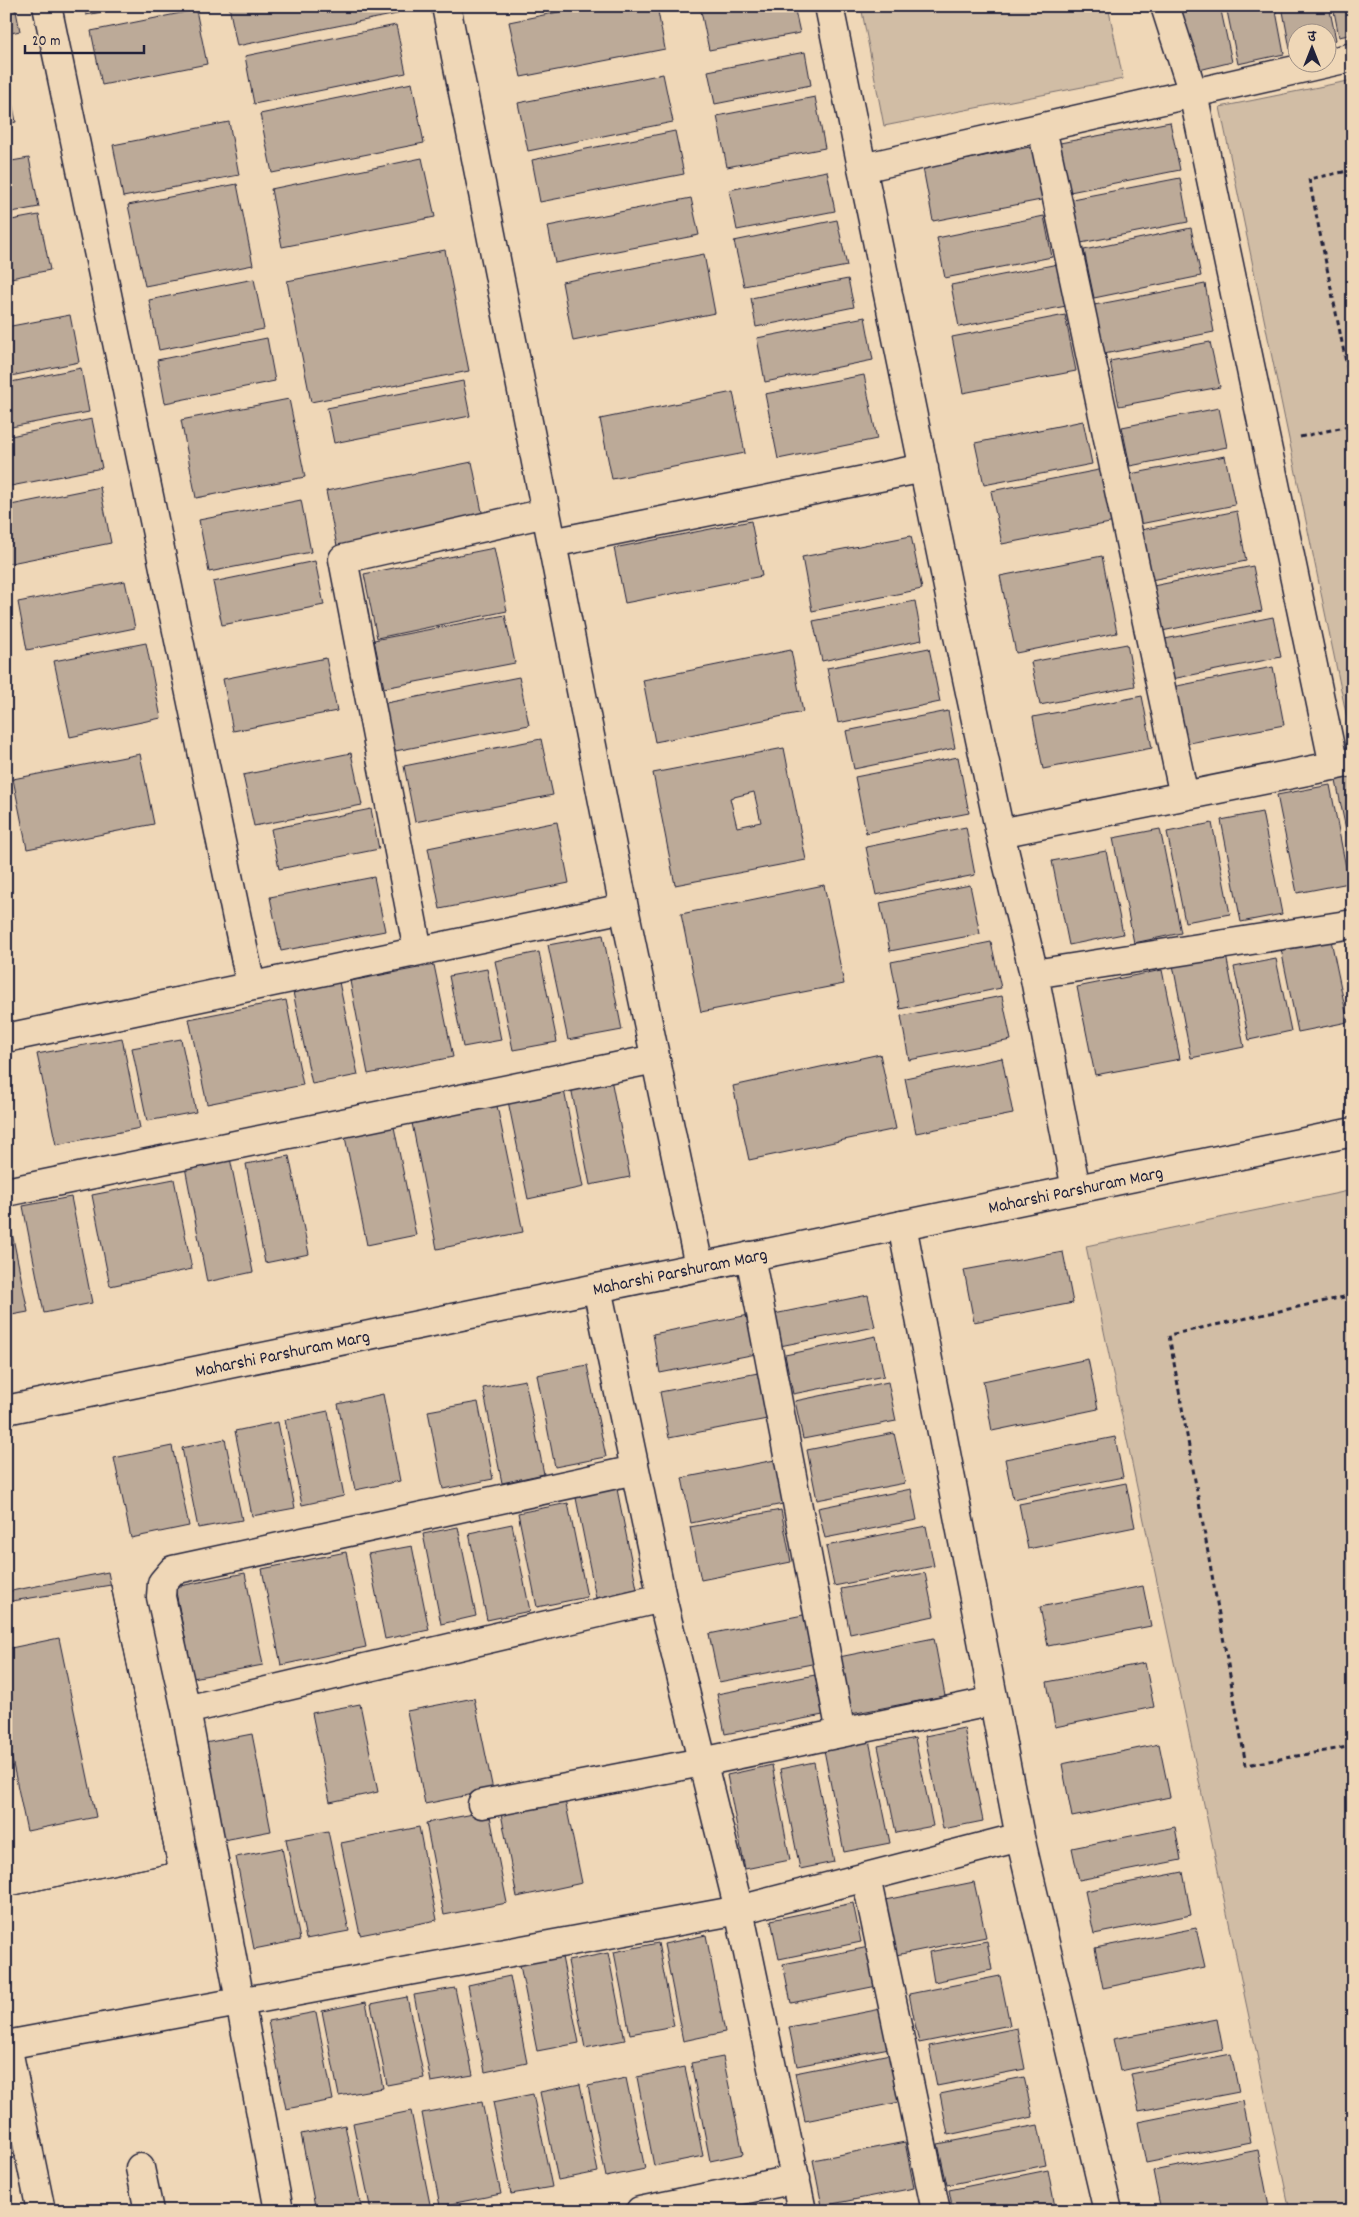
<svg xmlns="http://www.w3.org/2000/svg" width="1359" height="2217" font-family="Dekko,'Playpen Sans Deva',sans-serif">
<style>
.green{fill:#d1bda5;stroke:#7a7070}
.building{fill:#bcaa98;stroke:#22223b;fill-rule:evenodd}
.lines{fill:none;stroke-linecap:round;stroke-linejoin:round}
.minor-casing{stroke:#22223b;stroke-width:31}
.tertiary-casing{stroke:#22223b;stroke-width:31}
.path{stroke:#22223b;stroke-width:3;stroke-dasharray:5 4;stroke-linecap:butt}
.minor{stroke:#efd7b7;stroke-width:28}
.tertiary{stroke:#efd7b7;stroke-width:28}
.labels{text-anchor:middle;stroke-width:4;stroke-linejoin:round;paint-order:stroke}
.street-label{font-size:18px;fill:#22223b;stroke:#efd7b7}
</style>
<rect width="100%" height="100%" fill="#efd7b7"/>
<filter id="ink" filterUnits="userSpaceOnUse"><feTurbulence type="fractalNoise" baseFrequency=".02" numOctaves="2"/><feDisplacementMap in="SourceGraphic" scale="10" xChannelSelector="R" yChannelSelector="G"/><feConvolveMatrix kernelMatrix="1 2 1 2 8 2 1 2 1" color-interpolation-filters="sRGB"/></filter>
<g filter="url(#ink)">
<path class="green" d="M861 6H1108L1123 79 884 126Z
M1353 80V722L1348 723 1220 107Z
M1353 1190V2211H1290L1086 1246Z"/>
<path class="building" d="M6 6H15L20 31 6 34Z
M84 6H133L86 15Z
M229 6H395L397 14 237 46Z
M588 6H657L665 49 521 77 509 22Z
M700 6H794L800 33 709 50Z
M1177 6H1220L1232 62 1191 72Z
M1226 6H1275L1284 54 1238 64Z
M1282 6H1329L1336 40 1326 42V32H1296V48L1290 49Z
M1333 6H1353V34L1339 37Z
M196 10 207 64 102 85 91 31Z
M396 25 406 73 254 104 245 56Z
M805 52 811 85 715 104 708 71Z
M6 71 16 122 6 124Z
M663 74 673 122 528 151 518 103Z
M412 83 424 143 272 173 260 114Z
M815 97 825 148 727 167 717 116Z
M229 122 239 175 123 197 113 145Z
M1170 122 1180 170 1070 192 1060 143Z
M675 131 684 174 540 202 532 160Z
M1035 146 1046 199 933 221 923 168Z
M29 158 39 207 6 213V162Z
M422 158 435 217 282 247 271 189Z
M827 171 835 211 737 230 729 190Z
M1180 178 1188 222 1081 243 1072 199Z
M237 184 253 265 145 286 128 205Z
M691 198 699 235 555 263 548 226Z
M39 215 50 270 6 279V221Z
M1044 216 1052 257 945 278 937 238Z
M837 220 847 266 744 286 734 241Z
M1191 228 1201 276 1094 298 1084 250Z
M445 250 469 371 311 402 287 281Z
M704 254 715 313 573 341 562 282Z
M1058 264 1066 306 959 327 951 285Z
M254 279 264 329 159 350 149 300Z
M848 279 854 307 756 327 751 298Z
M1205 284 1214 332 1104 354 1094 305Z
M70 315 79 362 6 377V327Z
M1065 315 1076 371 963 393 952 337Z
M865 317 873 360 765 382 757 338Z
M267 338 275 381 165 403 157 360Z
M1210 342 1220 387 1119 406 1110 361Z
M81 368 89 412 6 428V383Z
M864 375 877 439 778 459 765 394Z
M463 381 470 416 334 443 327 408Z
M733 392 745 453 612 479 600 419Z
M289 399 305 477 196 498 181 420Z
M1219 408 1227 447 1130 466 1122 427Z
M92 419 102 468 6 487V437Z
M1083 421 1092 464 984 485 975 443Z
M1225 456 1235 505 1140 524 1130 474Z
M472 462 483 517 337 546 326 491Z
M1104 469 1115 522 1002 544 991 491Z
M100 487 111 543 6 564V506Z
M301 500 311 552 209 572 199 520Z
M1237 511 1246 561 1151 580 1141 530Z
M751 521 762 576 625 603 614 548Z
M911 536 922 589 812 611 802 557Z
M494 548 507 611 377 638 364 574Z
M1102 556 1117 633 1016 653 1000 576Z
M315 561 324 605 222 625 213 582Z
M1253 566 1262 611 1157 632 1148 587Z
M125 581 135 628 27 650 18 602Z
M915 601 922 640 822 661 813 621Z
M505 615 515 663 384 688 374 640Z
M1273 617 1281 657 1172 679 1165 639Z
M146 643 161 718 70 737 54 661Z
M1127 644 1135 686 1040 705 1031 662Z
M929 648 940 702 838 723 827 668Z
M791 650 803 712 655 742 643 680Z
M326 658 337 711 233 731 223 679Z
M1273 667 1284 725 1184 744 1172 687Z
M519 677 529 725 390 752 381 704Z
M1142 696 1152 748 1043 769 1033 717Z
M948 711 955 748 854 769 846 731Z
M541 739 553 795 415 822 404 766Z
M784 748 806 860 675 885 653 773ZM754 792 761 822 737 827 730 798Z
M351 753 362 805 254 826 243 775Z
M140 754 154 824 27 849 13 779Z
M958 757 969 813 866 833 855 777Z
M1353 773V864L1335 776Z
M1330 785 1349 883 1297 893 1277 795Z
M371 809 379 849 279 869 271 829Z
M1262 812 1282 914 1241 922 1221 820Z
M557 822 569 883 440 909 428 848Z
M1212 823 1230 914 1185 922 1167 832Z
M966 827 975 875 876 895 866 847Z
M1160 829 1181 933 1134 943 1113 838Z
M1106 851 1123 934 1069 945 1052 861Z
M374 877 385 931 281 951 270 897Z
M824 885 844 984 701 1012 681 914Z
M970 885 980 934 890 951 880 903Z
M603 935 622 1030 568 1040 548 945Z
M1331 940 1348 1022 1298 1032 1281 949Z
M991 942 1001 988 900 1009 891 962Z
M539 952 557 1042 513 1050 495 961Z
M1226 955 1244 1047 1191 1058 1173 965Z
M1276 959 1291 1031 1249 1040 1234 967Z
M434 965 453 1057 368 1074 350 981Z
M487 969 501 1040 463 1047 449 976Z
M1162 970 1180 1059 1095 1075 1077 987Z
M339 982 358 1075 312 1084 293 992Z
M1002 996 1011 1040 909 1060 901 1016Z
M286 1000 303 1085 207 1104 189 1019Z
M122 1038 140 1128 56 1145 37 1054Z
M181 1039 196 1112 147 1121 132 1048Z
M880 1054 896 1129 749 1160 733 1086Z
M1002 1058 1013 1114 916 1133 905 1078Z
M611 1079 630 1177 590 1185 571 1087Z
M564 1090 583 1187 528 1199 508 1101Z
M497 1106 523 1232 437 1249 412 1123Z
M393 1122 416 1235 367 1245 344 1132Z
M289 1156 309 1254 265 1263 246 1164Z
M230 1158 253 1272 207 1282 185 1167Z
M174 1179 192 1269 110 1286 92 1195Z
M71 1197 92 1303 44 1313 23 1206Z
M6 1218H9L28 1312 6 1316Z
M1063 1252 1073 1303 974 1322 964 1270Z
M868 1295 875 1327 780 1346 774 1314Z
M754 1314 761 1353 660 1373 653 1334Z
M876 1336 884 1376 793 1394 785 1355Z
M1088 1359 1098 1409 992 1431 983 1381Z
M587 1365 606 1457 555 1467 537 1375Z
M758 1373 767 1419 669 1438 660 1392Z
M525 1380 544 1474 502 1483 483 1388Z
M888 1382 896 1421 803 1439 795 1401Z
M383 1394 400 1481 355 1490 338 1404Z
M478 1402 493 1479 443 1489 428 1411Z
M328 1411 344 1496 302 1505 285 1420Z
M278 1422 295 1508 252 1516 235 1431Z
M894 1433 905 1483 817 1500 807 1450Z
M1115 1437 1123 1477 1013 1499 1005 1459Z
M225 1439 242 1520 198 1528 182 1448Z
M172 1446 189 1526 131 1538 114 1458Z
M775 1460 783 1504 691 1523 682 1478Z
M1126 1483 1135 1527 1028 1549 1019 1504Z
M616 1484 637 1589 596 1598 575 1493Z
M911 1489 917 1520 825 1538 818 1508Z
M568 1503 587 1597 537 1607 518 1513Z
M781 1510 791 1562 701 1580 690 1527Z
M512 1524 530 1611 487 1620 469 1533Z
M926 1526 934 1566 834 1586 826 1546Z
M458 1527 476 1616 441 1624 423 1534Z
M412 1546 429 1630 385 1639 368 1554Z
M346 1552 366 1647 281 1665 262 1569Z
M108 1572 167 1864 6 1897V1731L27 1831 96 1817 59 1638 6 1649V1592Z
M245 1573 263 1665 193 1678 175 1587Z
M925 1573 934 1616 850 1634 841 1589Z
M111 1585 167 1864 6 1897V1602Z
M1143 1586 1151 1626 1048 1646 1040 1607Z
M808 1614 817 1663 719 1682 709 1634Z
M934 1638 945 1696 851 1714 839 1657Z
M1145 1663 1154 1707 1055 1727 1047 1682Z
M815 1675 823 1715 725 1734 717 1694Z
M474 1698 493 1790 425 1804 407 1711Z
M360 1704 378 1792 330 1802 312 1713Z
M964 1728 983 1821 943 1829 925 1736Z
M252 1734 271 1831 224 1840 205 1743Z
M915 1738 933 1826 896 1833 878 1746Z
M869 1740 890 1843 844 1852 824 1750Z
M1159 1744 1170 1797 1072 1817 1062 1764Z
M814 1762 834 1862 800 1869 780 1769Z
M772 1765 790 1860 745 1869 727 1775Z
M564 1795 582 1883 517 1897 500 1808Z
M489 1811 507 1903 444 1915 426 1823Z
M419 1827 437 1920 360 1935 341 1843Z
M1175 1827 1181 1860 1079 1880 1072 1848Z
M328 1831 349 1931 306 1939 286 1839Z
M282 1848 300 1940 254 1949 236 1857Z
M1183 1872 1191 1915 1094 1934 1085 1891Z
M974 1882 986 1937 891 1956 880 1901Z
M853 1903 861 1942 779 1959 771 1920Z
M1196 1928 1205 1967 1103 1988 1095 1948Z
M706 1935 725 2032 683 2041 664 1944Z
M987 1941 992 1970 934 1982 929 1952Z
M658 1943 674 2026 630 2034 614 1952Z
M869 1947 877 1986 791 2003 783 1964Z
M561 1952 579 2043 537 2051 519 1960Z
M608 1953 625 2040 585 2048 568 1961Z
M510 1976 527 2063 485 2072 468 1985Z
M1000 1976 1010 2025 919 2043 909 1994Z
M455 1988 473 2075 431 2082 414 1995Z
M407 1997 424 2078 387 2085 371 2004Z
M366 2002 383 2088 339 2096 322 2011Z
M881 2009 889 2048 797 2066 789 2027Z
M316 2012 333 2100 286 2109 268 2021Z
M1217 2019 1223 2050 1120 2071 1113 2039Z
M1017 2028 1025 2069 937 2086 929 2046Z
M895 2053 905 2101 805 2121 795 2073Z
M1231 2054 1239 2092 1139 2111 1131 2074Z
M723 2057 743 2154 710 2161 691 2063Z
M685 2067 703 2156 654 2166 637 2077Z
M1024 2077 1033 2117 948 2135 940 2094Z
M626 2078 645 2169 606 2177 588 2086Z
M580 2084 598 2172 558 2180 540 2092Z
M533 2094 552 2187 511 2194 493 2102Z
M1243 2101 1251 2142 1146 2163 1138 2122Z
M482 2102 501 2194 440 2206 422 2113Z
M411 2111 431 2209 371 2211 353 2123Z
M345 2125 362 2211H316L301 2134Z
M1038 2125 1046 2165 947 2185 938 2144Z
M905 2142 914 2188 822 2206 813 2160Z
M1258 2150 1270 2211H1161L1153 2171Z
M1048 2170 1055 2207 1036 2211H953L949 2190Z"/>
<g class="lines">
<defs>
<path id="minor" d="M47 6 251 986
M446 6 624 908 699 1266
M829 6 958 636 1000 833 1034 974 1076 1189
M1165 6 1193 93 1334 766
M1042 128 1184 796
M862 168 1353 57
M552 543 924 468
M1000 833 1352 762
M418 951 343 559 546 513
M1034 974 1353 924
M6 1038 624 908
M6 1192 655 1059
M902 1225 1020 1837 1108 2211
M750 1256 841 1733
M597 1288 662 1598 739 1910 802 2211
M186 1710 662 1598
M482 1804 702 1762 994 1701
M866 1877 936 2211
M6 2045 739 1910 1020 1837
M7 2045 41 2211
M140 2168 149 2211
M279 2211 186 1710 161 1597 162 1583 173 1570 635 1470
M640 2211 796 2179"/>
<g id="tertiary">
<path id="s1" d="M6 1410 1353 1132"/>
</g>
</defs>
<use href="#minor" class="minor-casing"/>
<use href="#tertiary" class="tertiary-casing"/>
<path class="path" d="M1353 170 1309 179 1353 397
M1300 437 1353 425
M1353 1295 1169 1335 1246 1765 1353 1746"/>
<use href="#minor" class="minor"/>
<use href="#tertiary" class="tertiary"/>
</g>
</g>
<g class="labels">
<g class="street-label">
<text dy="6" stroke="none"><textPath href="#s1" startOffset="1092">Maharshi Parshuram Marg</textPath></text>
<text dy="6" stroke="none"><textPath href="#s1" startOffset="688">Maharshi Parshuram Marg</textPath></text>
<text dy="6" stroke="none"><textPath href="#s1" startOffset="282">Maharshi Parshuram Marg</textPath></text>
</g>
</g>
<rect width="1359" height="2217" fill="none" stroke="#efd7b7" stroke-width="25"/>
<rect x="12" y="12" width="1334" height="2192" fill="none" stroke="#22223b" stroke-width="2" filter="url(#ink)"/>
<g transform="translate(1312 48)"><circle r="24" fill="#efd7b7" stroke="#9d8f85"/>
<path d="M0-4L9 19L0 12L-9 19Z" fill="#22223b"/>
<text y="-8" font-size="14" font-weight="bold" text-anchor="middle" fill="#22223b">उ</text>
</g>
<path d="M25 45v8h119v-8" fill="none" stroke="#22223b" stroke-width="2.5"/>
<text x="32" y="45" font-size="15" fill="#22223b" stroke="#efd7b7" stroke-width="4" paint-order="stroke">20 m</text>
</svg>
